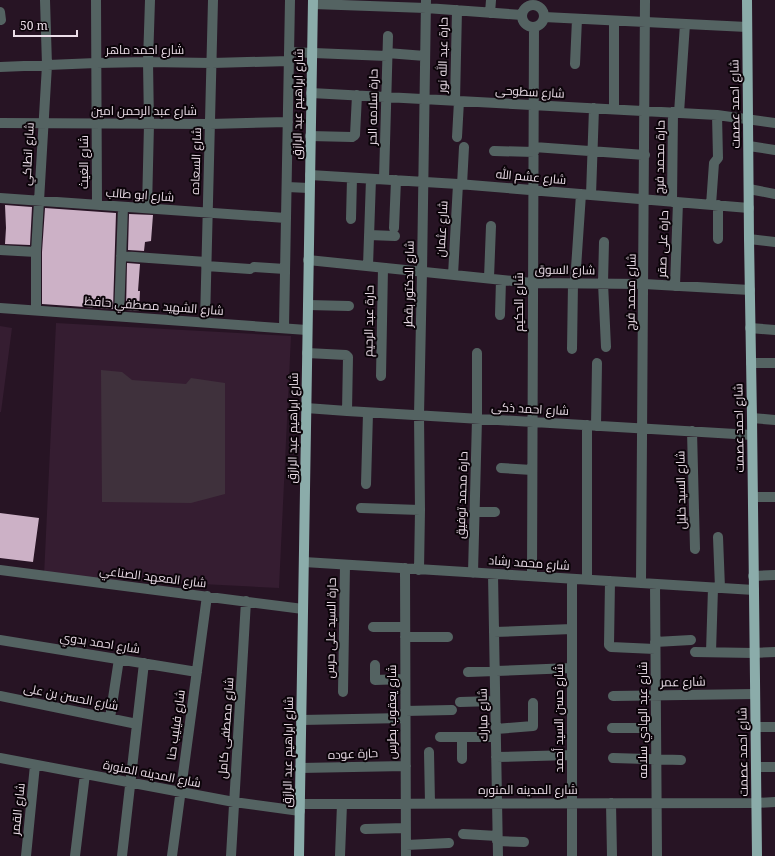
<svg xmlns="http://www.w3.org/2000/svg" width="775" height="856" viewBox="0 0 775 856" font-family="'Noto Serif',Cairo,serif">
<rect width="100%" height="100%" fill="#271424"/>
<path fill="#351d31" d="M56,323L291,336L279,588L44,576Z
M0,326L12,328L1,412H0Z"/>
<path fill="#3f313c" d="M101,370L122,372L132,380L186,384L191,378L225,383V494L191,503L102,502Z"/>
<path fill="#ccb1c6" d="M5,205L32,207L30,245L5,244L6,228Z
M45,208L116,213L113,309L42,304V252Z
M129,214L153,215L151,241L145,242L144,251L128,250Z
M127,263L140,264L138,291H140L139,311L126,310Z
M0,513L39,518L33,562L0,558Z"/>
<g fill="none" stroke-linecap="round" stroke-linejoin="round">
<path stroke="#546362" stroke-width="10" d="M96,0C96,68 97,137 97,205
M313,4L426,8L522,15
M522 16a11 11 0 1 1 22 0a11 11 0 1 1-22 0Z
M0,12L1,20
M490,13L491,0
M544,17L747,27
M614,21V109
M289,52L387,56
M387,53L425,56
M575,64L577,19
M0,67L96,63L148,62L212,63L289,61
M311,93L717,115L775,123
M455,101L457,10
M679,113L685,24
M0,123L210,124L288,122
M310,136L352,137L355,135L357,95
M457,137L459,101
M749,146L775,150
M534,147L645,155
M494,151L534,152
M310,175L458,184L749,208
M384,179L388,36
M462,185L464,147
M287,187L309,188
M749,189L775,194
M591,195L594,108
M0,198L286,218
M672,202L673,112
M711,205L714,163L718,158L717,115
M718,205V239
M147,208L149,124L148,62L150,0
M351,219L352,178
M394,228L396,180
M369,235L395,236
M749,239L775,242
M604,242L603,283L606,347
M0,250L36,252
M121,256L206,262
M308,260L532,283L644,284L750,290
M206,266L250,269
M368,266L371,179
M254,267L285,269
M453,275L458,184
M489,278L491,226
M575,283L581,194
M675,286L678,202
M308,305L349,306
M0,308L307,330
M36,310V252L47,65L45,0
M500,315L501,280
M119,316L123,207
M205,322L213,0
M284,327L290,0
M750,328L775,330
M572,349L573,283
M307,353L346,355L348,357L347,411
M751,363H775
M381,376L383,268
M306,408L347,411L752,435
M752,418L775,420
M596,426L597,363
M692,431L695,549
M501,468L532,470
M366,484L368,413
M753,497H775
M361,508L420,510
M474,512H495
M718,537L720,588
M304,562L754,590
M405,568L406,856
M0,570L303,609
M419,570L420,510L419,415L422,272L426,0
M473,573L477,419V353
M493,574L498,856
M532,576L534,27
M753,576L775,575
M572,579V856
M587,580V425
M610,581L609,645L611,647L655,649
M641,583L645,0
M655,584L657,856
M373,627H405
M494,632L572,629
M405,637H448
M0,640L197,672
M655,642L691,640
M695,652L754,653L775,652
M711,652L713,588
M375,665V680L405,679
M468,672L572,668
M343,692L345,565
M0,696L137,724
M613,696L755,694
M460,702L495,701
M405,711L452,710
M110,718L119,659
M301,720L405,718
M755,727H775
M612,728H656
M496,729L533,726V703
M440,737H496
M462,737V759
M429,752L430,803
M496,757L572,755
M0,758L234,802L300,811
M613,758L681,760
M756,767H775
M300,768L406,766
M611,803L612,856
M300,804L756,803L775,802
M365,829L406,828
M463,834L497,836
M497,841L524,842
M406,845L449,843
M26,856L35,765
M75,856L85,774
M122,856L144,663
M172,856L207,596
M231,856L246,601
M340,856L342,804"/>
<path stroke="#8bacaa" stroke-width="10" d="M747,0L749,239L752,418L757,856
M299,856L313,0"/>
</g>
<g text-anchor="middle" stroke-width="4" stroke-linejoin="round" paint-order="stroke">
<g font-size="12" fill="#ecdee9" stroke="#0b0409">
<text x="145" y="54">شارع احمد ماهر</text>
<text transform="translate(443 55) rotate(-89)" y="4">حارة عبد الله نور</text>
<text transform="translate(530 92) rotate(3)" y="4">شارع سطوحى</text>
<text transform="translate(298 104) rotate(-89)" y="4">شارع ابراهيم عبد الرازق</text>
<text transform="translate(735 104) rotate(-91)" y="4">شارع احمد عصمت</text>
<text transform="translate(373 107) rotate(-89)" y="4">حارة سلامه الحر</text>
<text x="144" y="115">شارع عبد الرحمن امين</text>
<text transform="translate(28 154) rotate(-87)" y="4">شارع انطاكي</text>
<text transform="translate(660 157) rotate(-89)" y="4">حارة محمد فرج</text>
<text transform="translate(196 161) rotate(-88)" y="4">شارع السعاده</text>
<text transform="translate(84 162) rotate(-90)" y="4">شارع الغيث</text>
<text transform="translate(531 177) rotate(5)" y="4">شارع عشم الله</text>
<text transform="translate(140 195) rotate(4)" y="4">شارع ابو طالب</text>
<text transform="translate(442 229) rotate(-87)" y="4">شارع عثمان</text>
<text transform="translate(663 244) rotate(-88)" y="4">حارة على صقر</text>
<text transform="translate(565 270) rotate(1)" y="4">شارع السوق</text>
<text transform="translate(409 284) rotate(-89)" y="4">شارع الدكتور بقطر</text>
<text transform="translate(631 292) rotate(-89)" y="4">شارع محمد فرج</text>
<text transform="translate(519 302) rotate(-90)" y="4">شارع الحكيم</text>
<text transform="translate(154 306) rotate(4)" y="4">شارع الشهيد مصطفي حافظ</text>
<text transform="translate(369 321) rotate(-89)" y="4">حارة عبد الرحيم</text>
<text transform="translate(530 409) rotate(3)" y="4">شارع احمد ذكى</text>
<text transform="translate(293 428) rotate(-89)" y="4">شارع ابراهيم عبد الرازق</text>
<text transform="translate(739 428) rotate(-91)" y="4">شارع احمد عصمت</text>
<text transform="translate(681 490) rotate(-91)" y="4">شارع السيد خليل</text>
<text transform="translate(462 495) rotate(-88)" y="4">حارة محمد توفيق</text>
<text transform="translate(529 563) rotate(4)" y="4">شارع محمد رشاد</text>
<text transform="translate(153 577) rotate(7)" y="4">شارع المعهد الصناعي</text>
<text transform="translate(331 628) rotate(-89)" y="4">حارة السيد على حرس</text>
<text transform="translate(100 643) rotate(9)" y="4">شارع احمد بدوي</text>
<text transform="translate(683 682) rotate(-1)" y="4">شارع عمر</text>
<text transform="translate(71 697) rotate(11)" y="4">شارع الحسن بن على</text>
<text transform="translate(392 712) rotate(-90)" y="4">شارع يعقوب بطرس</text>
<text transform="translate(483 715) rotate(-91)" y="4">شارع مبارك</text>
<text transform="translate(559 718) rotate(-90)" y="4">شارع حسن السيد أحمد</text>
<text transform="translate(643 720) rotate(-90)" y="4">شارع عبد الهادي سلامه</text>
<text transform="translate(176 725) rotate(-82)" y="4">شارع فيليب حنا</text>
<text transform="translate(226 728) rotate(-86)" y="4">شارع مصطفى كامل</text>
<text transform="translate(288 752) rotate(-89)" y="4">شارع ابراهيم عبد الرازق</text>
<text transform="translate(743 752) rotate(-91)" y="4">شارع احمد عصمت</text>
<text transform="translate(353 754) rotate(-2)" y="4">حارة عوده</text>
<text transform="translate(152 774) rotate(11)" y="4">شارع المدينه المنورة</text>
<text x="528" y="794">شارع المدينه المنوره</text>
<text transform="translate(18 809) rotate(-84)" y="4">شارع القمر</text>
</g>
</g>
<path d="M14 30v6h63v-6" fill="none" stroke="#ecdee9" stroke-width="2"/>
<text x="20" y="30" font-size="12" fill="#ecdee9" stroke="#0b0409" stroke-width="3" paint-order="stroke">50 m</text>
</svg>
